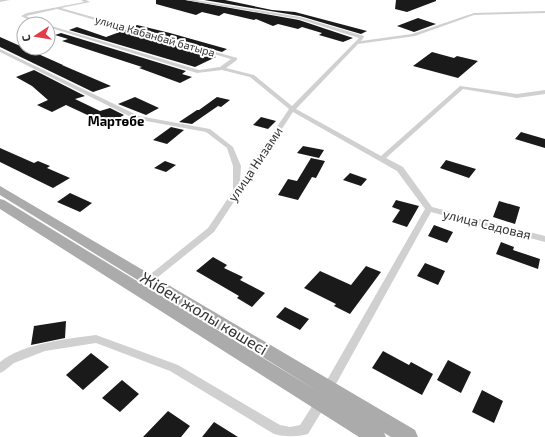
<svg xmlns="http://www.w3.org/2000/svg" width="545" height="437" viewBox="0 0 545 437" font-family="'Exo 2',sans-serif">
<rect width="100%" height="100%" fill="#fff"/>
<path fill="#1a1a1a" d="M156,0H185L299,20L353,38L343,42L319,35L322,33L302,27L298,29L278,24L273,26L256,19L254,20L224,13L219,16L202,12L196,15L156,4Z
M204,0H225L272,10L295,12L367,31L361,34L300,16Z
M396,0H436V1L407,12L395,9Z
M418,18L436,24L414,32L397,26Z
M137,25L170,33L227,49L222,52L133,27Z
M77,27L106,37L125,30L216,57L195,67L69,30Z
M61,33L186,71L182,74L192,77L180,83L139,68L142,67L62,41L68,39L55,35Z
M0,37L63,65H62L111,86L93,92L0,47Z
M432,52L454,58L457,56L478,61L458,78L413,66Z
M34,70L85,96L75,99L100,111L110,108L124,115L110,123L96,119L66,105L52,112L37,105L48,100L32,86L16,77Z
M135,97L159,108L146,115L118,104Z
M217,97L230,100L221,107L218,106L192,124L179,122L197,110H199Z
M261,117L276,121L268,129L253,125Z
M171,127L184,130L167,144L153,140Z
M521,132L545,139V148L515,139Z
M303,146L324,150L319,158L297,153Z
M0,148L34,163L38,161L50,166L47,168L70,178L53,188L0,162Z
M311,158L325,161L316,178L312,177L298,200L278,195L288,179L297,181Z
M446,160L476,169L469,178L440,168Z
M165,161L176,165L166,172L154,168Z
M350,173L367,179L361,186L343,180Z
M70,193L92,203L80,212L57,202Z
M396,200L419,206L407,227L392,222L400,210L392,207Z
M499,201L520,207L515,224L493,217Z
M434,225L453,232L447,243L428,236Z
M501,242L514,247L513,250L540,259L538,269L496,254Z
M213,257L227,265L224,268L243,277L240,280L265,293L252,307L237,298L239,296L196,271Z
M425,263L445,271L438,285L417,276Z
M366,266L381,272L350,314L334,306L336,304L304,288L320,271L351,285Z
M285,307L309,319L300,330L276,317Z
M66,321L65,338L31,345L34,326Z
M383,351L409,365L411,362L433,374L422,395L372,368Z
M91,353L109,367L83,390L66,375Z
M448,360L471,372L461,393L437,380Z
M122,380L139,394L120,412L102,398Z
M482,390L503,401L494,423L472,412Z
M168,411L190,426L181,437H143Z
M214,422L238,437H202Z"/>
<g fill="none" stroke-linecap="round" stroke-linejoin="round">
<path fill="#d0d0d0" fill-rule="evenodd" d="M0,0H10L0,2Z
M81,0H86L90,2L61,8L237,58V60L226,68L254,75L292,106L359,38L299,19L186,0H195L300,17L364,36V37L361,41L412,34L474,13L545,11V13L474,15L415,36L358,44L296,109L381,156L460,86L517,94L545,90V94L517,98L463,89L386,158L403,167L432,207L545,236V242L431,212L331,393L327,395L323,393L321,390L323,387L425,209L397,171L293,112L214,232L153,281H147L145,279L147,277L208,228L233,191V166L227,148L206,132L135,119L0,52V49L139,116L210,129L233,147L241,166L240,181L289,109L250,77L222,70L197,73L48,27V25L199,70L220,67L231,59L57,9L26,16L42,24H37L21,16L27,13L84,2Z
M96,335L178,365L280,425L290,427L300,425L318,397L322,396L326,397L328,401L308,434C297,437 285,437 274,434L170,371L96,343L45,351L14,363L4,371L0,373V362C24,343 67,339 96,335Z"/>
<path fill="#ababab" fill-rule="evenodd" d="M0,186L415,430L418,437H391L384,433L386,437H359L0,209V199L4,200L319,392L0,195Z"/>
</g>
<g text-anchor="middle" stroke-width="4" stroke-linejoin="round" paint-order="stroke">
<g font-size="11" fill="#333" stroke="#fff">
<text transform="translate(155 36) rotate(16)" y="4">улица Кабанбай батыра</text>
</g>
<g font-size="13" font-weight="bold" fill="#000" stroke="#fff">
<text x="116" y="126">Мартөбе</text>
</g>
<g font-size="13" fill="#333" stroke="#fff">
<text transform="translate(255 164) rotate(-56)" y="5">улица Низами</text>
<text transform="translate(487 224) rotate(14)" y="5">улица Садовая</text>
</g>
<g font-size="16" fill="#333" stroke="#fff">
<text transform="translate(204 313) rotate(31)" y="6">Жібек жолы көшесі</text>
</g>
</g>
<g transform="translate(36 36) rotate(258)"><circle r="19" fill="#ffffff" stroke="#adadad"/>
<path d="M0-3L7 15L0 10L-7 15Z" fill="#e63946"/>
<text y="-6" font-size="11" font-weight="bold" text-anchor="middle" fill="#333333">С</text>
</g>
</svg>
